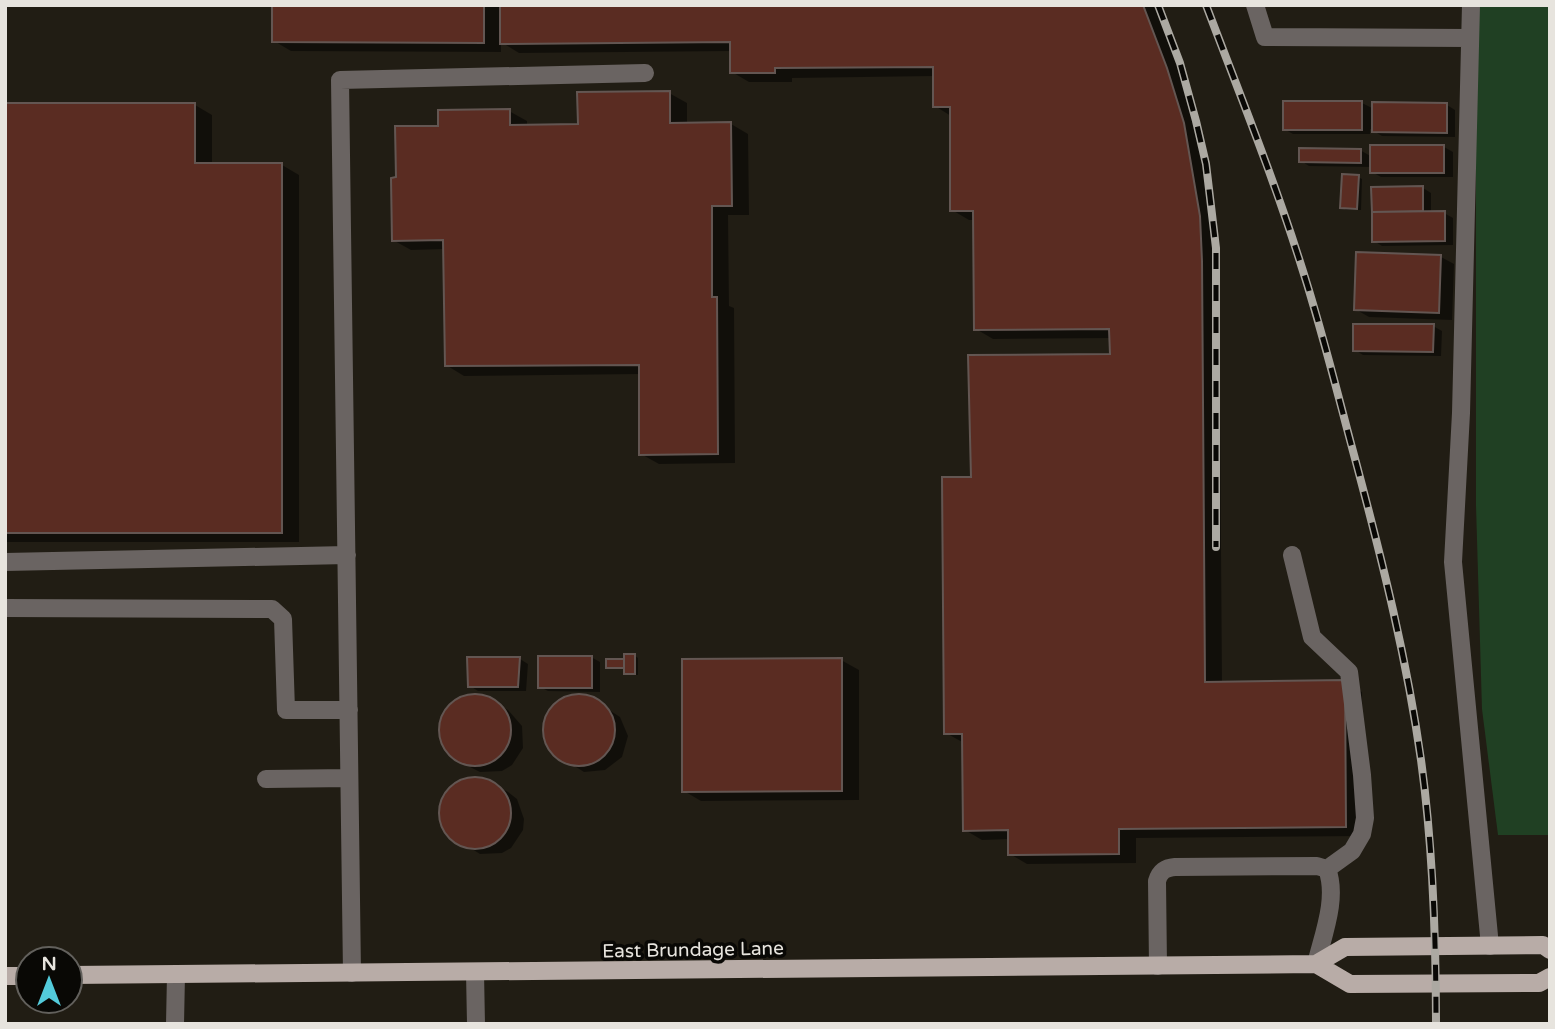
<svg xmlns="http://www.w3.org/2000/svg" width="1555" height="1029" viewBox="0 0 1555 1029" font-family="'Varela Round',sans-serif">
<rect width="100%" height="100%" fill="#211d14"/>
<path fill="#204023" d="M1476,5H1550V835H1498L1482,709L1476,505Z"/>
<path fill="#0007" d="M274,5H1156L1184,80L1201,135L1216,227L1219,272L1222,683L1344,682L1362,692L1363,836L1136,838V863L1027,864L1010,854V839L982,840L965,830L964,743L946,733L973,479L1111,355V338L993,339L976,329L975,220H969L952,210L951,116L935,106V76L792,78V82H749L732,72V51L519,53L501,42V52L291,51L274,41Z
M669,93L687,103V125L731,124L748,134L749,215H728L729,306L734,308L735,463L659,464L641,454L640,374L464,376L446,365L445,249L411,250L393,240L397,179L440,127L509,111L527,121V126H579Z
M1362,103L1374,109L1447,105L1455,110V137L1382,136L1370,129V134H1293L1284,129Z
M5,105H195L212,115V165H282L299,175V542H5Z
M1444,147L1453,152V177H1381L1372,172V167L1309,166L1301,161L1360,150L1372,157Z
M1358,177L1362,179L1361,210H1346L1342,207Z
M1373,188H1423L1431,193V213H1444L1453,218V245L1382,246L1374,241Z
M1441,257L1454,264L1452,320L1369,317L1355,309Z
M1433,326L1442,331L1441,356L1363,355L1355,350Z
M635,656L638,658V675H629L626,673V669L608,667Z
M591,657L600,662V692L548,691L540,687Z
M520,659L528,664L526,691H478L470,686Z
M841,660L859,670V800L701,801L684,791Z
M473,696L484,697L508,710L522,726L523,748L512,765L502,771L480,772L470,767L456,759L443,743L442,721L446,712L453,704Z
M587,696L620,717L628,736L622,757L605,770L584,772L551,751L546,742L545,721L557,703L566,698Z
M473,778L494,784L508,792L517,799L524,819L523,830L511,848L502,853L480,854L448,834L443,825L442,804L453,786Z"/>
<path fill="#5a2c22" stroke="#635652" stroke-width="2" d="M272,5H484V43L272,42Z
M500,5H1143L1167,68L1184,123L1200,216L1202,261L1205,682L1345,680L1346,827L1119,829V854L1008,855V830L963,831L962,734H944L942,477H971L968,355L1110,354L1109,329L974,330L973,211H950V107H933V67L775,68V73H730V42L500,44Z
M670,91V123L731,122L732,206H712V297H717L718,454L639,455V365L445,366L443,240L392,241L391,178L396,177L395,126H438V110L510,109V125L578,124L577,92Z
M1283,101H1362V130H1283Z
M1372,102L1447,103V133L1372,132Z
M5,103H195V163H282V533H5Z
M1370,145H1444V173H1370Z
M1299,148L1361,149V163L1299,162Z
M1342,174L1359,175L1357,209L1340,208Z
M1423,186V211L1372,212L1371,187Z
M1445,211V241L1372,242V212Z
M1356,252L1441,255L1439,313L1354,310Z
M1353,324H1434L1433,352L1353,351Z
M624,654H635V674H624Z
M538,656H592V688H538Z
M467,657H520L518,687H468Z
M842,658V791L682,792V659Z
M606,659H624V668H606Z
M439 730a36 36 0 1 1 72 0a36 36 0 1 1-72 0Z
M543 730a36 36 0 1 1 72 0a36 36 0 1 1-72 0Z
M439 813a36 36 0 1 1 72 0a36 36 0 1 1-72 0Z"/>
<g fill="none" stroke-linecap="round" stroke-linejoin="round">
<path stroke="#6a6462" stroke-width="18" d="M1255,5L1265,37L1469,38
M1471,5L1461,413L1453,562L1490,946
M1292,555L1312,637L1349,672L1362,775L1365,818L1362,834L1352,851L1327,869
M5,562L347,555
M5,608L272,609L283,619L286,710H349
M266,779L349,778
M1158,966L1157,881C1160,871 1165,868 1175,867L1317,866L1327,869C1338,898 1323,935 1316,964
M475,972L476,1024
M352,973L340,80L645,73
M175,1024L176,975"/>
<path stroke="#b8aca7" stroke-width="18" d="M1316,964L1350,984L1539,983L1550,977
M70,975L1316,964L1345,947L1543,945L1550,950
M5,976H28"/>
<g stroke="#aca9a2" stroke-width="8">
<path id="rail" d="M1158,5L1180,63L1196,121L1206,164L1216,248V547
M1206,5C1239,92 1274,179 1302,268C1323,333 1339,400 1357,466C1383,564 1407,660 1421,760C1433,847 1436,936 1436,1024"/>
</g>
<use href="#rail" stroke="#090805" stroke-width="5" stroke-dasharray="16" stroke-linecap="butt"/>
</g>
<g text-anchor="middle" stroke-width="7" stroke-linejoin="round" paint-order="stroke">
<g font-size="19" fill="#e7e4de" stroke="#090805">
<text transform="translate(693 949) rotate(-1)" y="7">East Brundage Lane</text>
</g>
</g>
<rect width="1555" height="1029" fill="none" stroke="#e7e4de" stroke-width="14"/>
<g transform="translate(49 980)"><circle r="33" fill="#090805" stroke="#62605c" stroke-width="2"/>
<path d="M0-5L12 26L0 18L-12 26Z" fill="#53cbdb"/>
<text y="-10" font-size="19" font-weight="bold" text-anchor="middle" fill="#e7e4de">N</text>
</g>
</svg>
